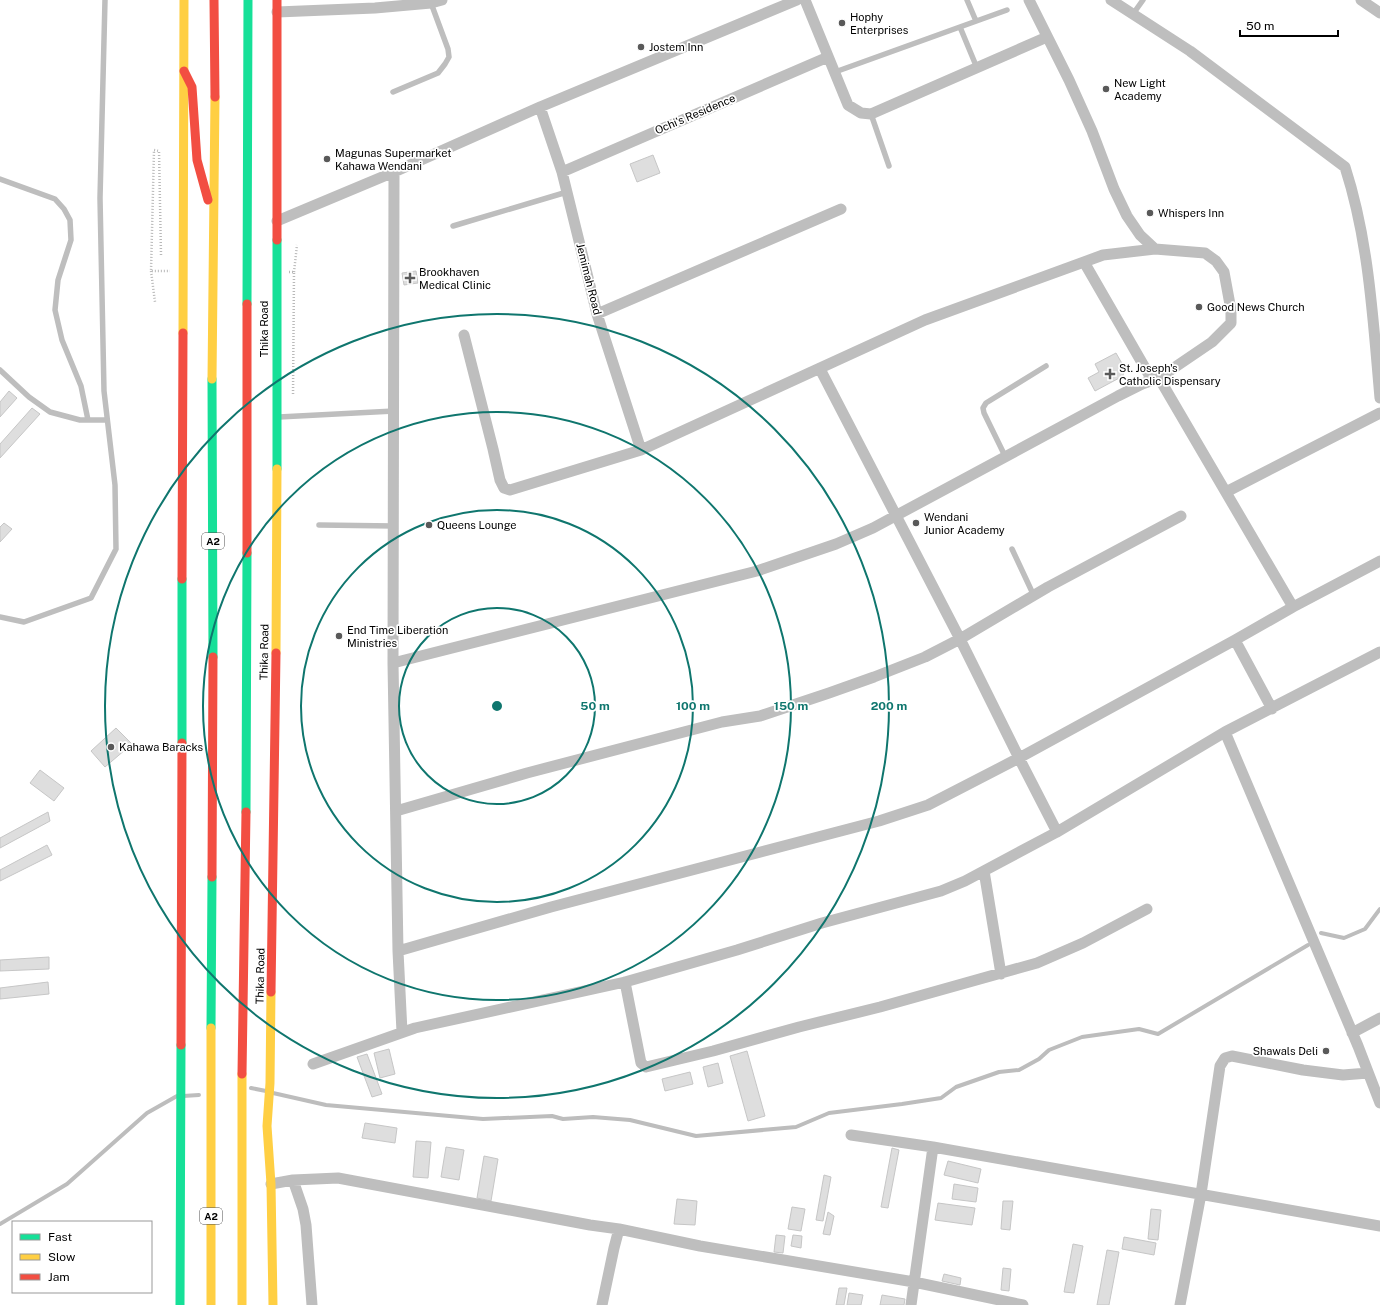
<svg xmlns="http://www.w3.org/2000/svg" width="1380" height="1305" viewBox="0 0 1380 1305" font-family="'Public Sans',sans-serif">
<rect width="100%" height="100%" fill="#fff"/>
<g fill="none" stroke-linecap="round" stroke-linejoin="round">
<path stroke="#bdbdbd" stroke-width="4" d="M1321,933L1344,938L1365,929L1380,909
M251,1088L266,1091
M273,1093L326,1105L483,1119L552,1116L563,1119L593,1117L630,1120L696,1136L796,1127L829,1113L902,1104L941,1098L956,1087L999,1072L1019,1070L1039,1059L1049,1050L1082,1037L1139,1029L1158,1034L1308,945
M183,1096L199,1095
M0,1224L67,1184L147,1113L177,1096"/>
</g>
<path fill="#dedede" stroke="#c6c6c6" d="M653,155L660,173L637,182L630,164Z
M416,271L418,283L404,285L402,273Z
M1116,353L1124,367L1123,376L1095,391L1088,378L1099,372L1095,364Z
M9,391L17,398L0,417V402Z
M32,408L40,414L0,458V444Z
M4,523L12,529L0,542V527Z
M116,728L132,744L105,767L91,751Z
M40,770L64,788L54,801L30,783Z
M48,812L50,821L0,848V838Z
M47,845L52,855L0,881V870Z
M49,957V969L0,971V960Z
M48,982L49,994L0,999V988Z
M389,1049L395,1074L380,1078L374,1053Z
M747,1051L765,1116L748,1121L730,1056Z
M367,1054L382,1094L372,1097L357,1057Z
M718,1063L723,1083L708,1087L703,1067Z
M690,1072L693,1084L665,1091L662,1079Z
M365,1123L397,1128L395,1143L362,1138Z
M416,1141L431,1142L428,1178L413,1177Z
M446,1147L464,1150L459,1180L441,1177Z
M892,1148L899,1150L888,1208L881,1207Z
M484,1156L498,1159L491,1201L477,1198Z
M948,1161L981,1169L978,1183L944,1175Z
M824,1175L831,1177L823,1221L816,1220Z
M954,1184L978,1188L976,1202L952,1199Z
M677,1199L697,1201L695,1225L674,1224Z
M1003,1201H1013L1010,1230L1001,1229Z
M938,1203L975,1208L972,1225L935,1220Z
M792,1207L805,1209L801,1231L788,1229Z
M1151,1209L1161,1210L1158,1240L1148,1239Z
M828,1212L834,1216L830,1235L823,1234Z
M776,1235L785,1236L783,1253L774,1252Z
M793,1235L802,1236L801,1248L791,1246Z
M1124,1237L1156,1243L1154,1255L1122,1249Z
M1073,1244L1083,1246L1074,1293L1064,1292Z
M1107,1250L1119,1252L1109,1305H1097Z
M1003,1268L1011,1269L1009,1291L1001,1290Z
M944,1274L961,1278L960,1285L942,1281Z
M839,1288H847L844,1305H836Z
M849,1293L863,1295L861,1305H847Z
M882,1295L905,1299L904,1305H880Z"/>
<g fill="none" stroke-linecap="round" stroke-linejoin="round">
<path stroke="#b9b9b9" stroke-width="2.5" stroke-dasharray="1 2" stroke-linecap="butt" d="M161,255L159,151L154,150L151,271H170
M151,271L155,302
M289,272H294L293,396
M294,272L297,245"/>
<path stroke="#bebebe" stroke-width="5.5" d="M967,0L976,21
M1133,14L1143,0
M960,27L977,68
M835,72L1007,10
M393,92L438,73L445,64L449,57L448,49L431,3
M871,114L889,166
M0,179L55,199L64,209L70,220L71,240L58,280L55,310L62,340L81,386L88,420
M453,226L567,192
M0,370L29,397L50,412L80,420H107
M279,417L394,411
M1005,456L984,413L983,408L986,403L1046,366
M319,525L394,526
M1012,549L1034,596
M0,617L24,622L91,598L116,549L115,485L104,391L100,198L105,0"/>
<path stroke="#bebebe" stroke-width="11" d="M805,0L848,105L861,113L871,114L1047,37
M1111,0L1190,51L1345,167C1369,241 1373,320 1380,398
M1361,0L1380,13
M277,12L375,8L431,3L442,0
M540,107L562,172L597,314L641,450
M394,172L393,663L398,951L402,1032
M562,172L828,57
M277,221L394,172L540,107L797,0
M1084,262L1152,380
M597,314L841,209
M464,335L493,449L500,480L504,488L510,490L641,450L925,320L1103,255L1155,249
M820,369L960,639L1019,758L1057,832
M1159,378L1293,607
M1226,492L1380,413
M1235,640L1272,709
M393,663L757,571L836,544L873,528L1118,396L1142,384L1159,378L1212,342L1231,323V310L1224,272L1216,261L1205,253L1155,249L1140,235L1127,216L1114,189L1092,131L1069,80L1029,0
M1225,732L1358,1046L1380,1103
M396,811L527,773L722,722L760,716L829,693L874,677L925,657L960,639L1048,587L1181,516
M984,871L1001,974
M398,951L551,907L879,821L928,805L1019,758L1235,640L1293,607L1380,561
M625,982L641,1063L646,1067L713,1051L799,1027L880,1007L1037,963L1083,943L1147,909
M1352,1033L1380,1018
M313,1064L415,1028L625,982L737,950L822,923L941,891L965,881L1057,832L1225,732L1380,652
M851,1135L933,1147L1380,1226
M293,1180L303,1209L306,1225L312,1305
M271,1184L293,1180L338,1178L590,1225L619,1229L700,1246L914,1282L1023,1305
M602,1305L614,1248L619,1229
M911,1305L933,1147
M1180,1305L1201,1194L1220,1066L1225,1058L1232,1056L1303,1070L1343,1075L1368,1073"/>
<path stroke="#16e098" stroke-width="9" d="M277,240V469
M247,304L248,0
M212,379L213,657
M182,743V579
M246,812L247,553
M211,1028L212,877
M180,1305L181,1045"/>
<path stroke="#ffcf43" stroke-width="9" d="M183,333L184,0
M212,379L215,97
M276,653L277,469
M271,992L270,1083L267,1126L271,1184L273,1305
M211,1028V1305
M242,1305V1074"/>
<path stroke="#f24e42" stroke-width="9" d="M214,0L215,97
M277,0V240
M184,71L192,87L197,160L208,200
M247,553V304
M182,579L183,333
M212,877L213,657
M271,992L276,653
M181,1045L182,743
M242,1074L246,812"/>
</g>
<g fill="none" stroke="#0f766e" stroke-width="2">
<circle cx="497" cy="706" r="98"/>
<circle cx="497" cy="706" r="196"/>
<circle cx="497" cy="706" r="294"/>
<circle cx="497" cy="706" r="392"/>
</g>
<g fill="#595959" stroke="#fff" stroke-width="1.5">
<circle cx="842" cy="23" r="4"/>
<circle cx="641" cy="47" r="4"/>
<circle cx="1106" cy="89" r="4"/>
<circle cx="327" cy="159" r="4"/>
<circle cx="1150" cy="213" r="4"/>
<path d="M408 272h4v4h4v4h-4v4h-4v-4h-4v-4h4z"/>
<circle cx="1199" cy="307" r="4"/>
<path d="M1108 368h4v4h4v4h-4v4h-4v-4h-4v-4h4z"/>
<circle cx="916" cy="523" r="4"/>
<circle cx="429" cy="525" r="4"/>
<circle cx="339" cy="636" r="4"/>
<circle cx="111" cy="747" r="4"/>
<circle cx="1326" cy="1051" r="4"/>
</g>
<g text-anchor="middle" stroke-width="3.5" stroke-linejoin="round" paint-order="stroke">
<g fill="#fff" stroke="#4c4c4c" stroke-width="1">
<rect x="202" y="533" width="22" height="16" rx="3"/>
<rect x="200" y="1208" width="22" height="16" rx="3"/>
</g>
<g font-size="10" font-weight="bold" fill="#000">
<text x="213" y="545">A2</text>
<text x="211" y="1220">A2</text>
</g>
<g font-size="11" fill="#000" stroke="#fff" text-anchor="start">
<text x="850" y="21">Hophy<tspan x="850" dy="13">Enterprises</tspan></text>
<text x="649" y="51">Jostem Inn</text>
<text x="1114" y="87">New Light<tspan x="1114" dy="13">Academy</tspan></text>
<text x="335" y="157">Magunas Supermarket<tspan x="335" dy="13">Kahawa Wendani</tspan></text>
<text x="1158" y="217">Whispers Inn</text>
<text x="419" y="276">Brookhaven<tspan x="419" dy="13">Medical Clinic</tspan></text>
<text x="1207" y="311">Good News Church</text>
<text x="1119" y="372">St. Joseph's<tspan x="1119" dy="13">Catholic Dispensary</tspan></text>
<text x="924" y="521">Wendani<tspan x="924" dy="13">Junior Academy</tspan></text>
<text x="437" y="529">Queens Lounge</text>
<text x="347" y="634">End Time Liberation<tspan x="347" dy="13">Ministries</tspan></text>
<text x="119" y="751">Kahawa Baracks</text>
<text x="1318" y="1055" text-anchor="end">Shawals Deli</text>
</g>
<g font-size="11" fill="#000" stroke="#fff">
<text transform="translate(695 114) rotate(-23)" y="4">Ochi's Residence</text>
<text transform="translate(589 279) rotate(76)" y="4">Jemimah Road</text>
<text transform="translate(264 329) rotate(-90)" y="4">Thika Road</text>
<text transform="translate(264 652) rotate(-89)" y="4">Thika Road</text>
<text transform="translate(260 976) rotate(-89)" y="4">Thika Road</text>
</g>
</g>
<circle cx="497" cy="706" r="6" fill="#0f766e" stroke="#fff" stroke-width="2"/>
<g font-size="12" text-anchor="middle" font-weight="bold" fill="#0f766e" stroke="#fff" stroke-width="3.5" stroke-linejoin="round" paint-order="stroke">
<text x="595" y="710">50 m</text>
<text x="693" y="710">100 m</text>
<text x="791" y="710">150 m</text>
<text x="889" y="710">200 m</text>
</g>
<rect x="12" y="1221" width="140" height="72" fill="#ffffff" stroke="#999999"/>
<rect x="20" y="1234" width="20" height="6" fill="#16e098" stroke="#999999"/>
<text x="48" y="1241" font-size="12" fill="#000000">Fast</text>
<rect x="20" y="1254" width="20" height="6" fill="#ffcf43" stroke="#999999"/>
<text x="48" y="1261" font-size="12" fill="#000000">Slow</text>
<rect x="20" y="1274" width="20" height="6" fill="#f24e42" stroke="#999999"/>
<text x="48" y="1281" font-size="12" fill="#000000">Jam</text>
<path d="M1240 30v6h98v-6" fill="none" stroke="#000000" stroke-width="2"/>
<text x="1246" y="30" font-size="12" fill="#000000" stroke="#ffffff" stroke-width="3" paint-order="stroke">50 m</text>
</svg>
